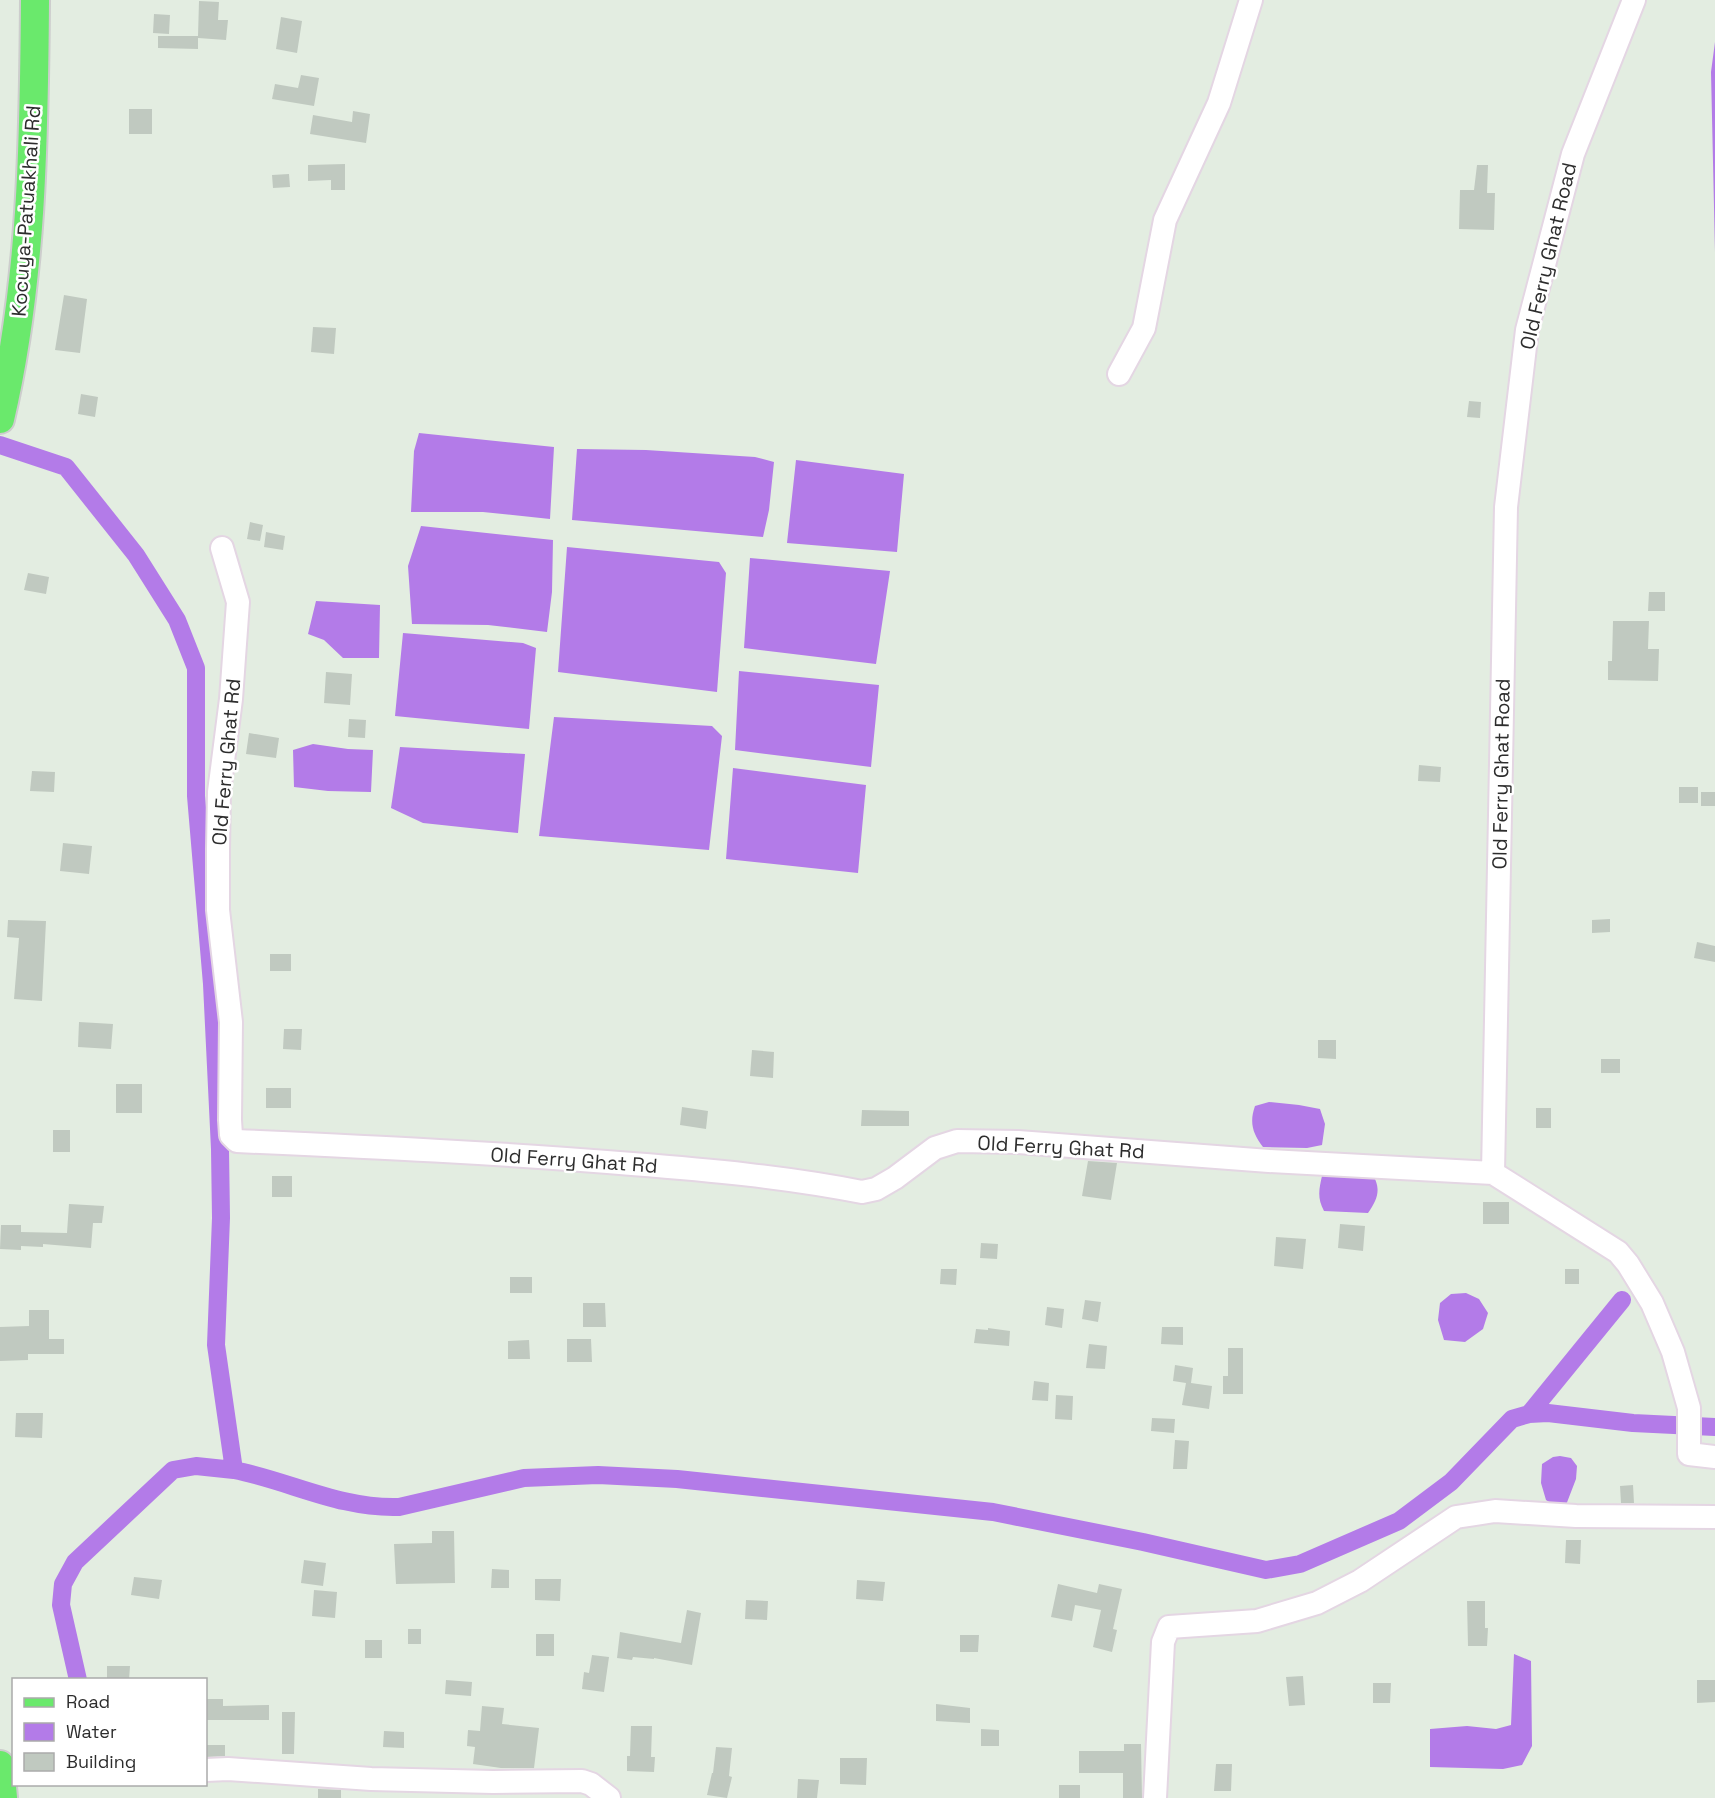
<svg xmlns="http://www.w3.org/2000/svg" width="1715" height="1798" viewBox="0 0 1715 1798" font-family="'Space Grotesk',sans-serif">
<rect width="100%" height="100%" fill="#e3ede1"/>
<path fill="#b37be8" d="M1715,42V252L1711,72Z
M419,433L554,447L550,519L483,512H411L414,451Z
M577,449L646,450L755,457L774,462L769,510L763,537L572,520Z
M796,460L904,474L897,552L787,543Z
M421,526L553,540L552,592L547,632L488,625L412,624L408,566Z
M567,547L719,562L726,573L717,692L558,672Z
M750,558L890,571L876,664L744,648Z
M316,601L380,605L379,658H343L324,640L308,634Z
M403,633L523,643L536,648L529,729L395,716Z
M739,671L879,685L871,767L735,750Z
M554,717L712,726L722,736L709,850L539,836Z
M313,744L348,749L373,750L371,792L328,791L294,787L293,750Z
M400,747L525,754L518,833L423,823L391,808Z
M733,768L866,785L858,873L726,859Z
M1269,1102L1299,1105L1320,1109L1325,1124L1322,1145L1307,1148L1263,1147C1253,1134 1249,1123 1255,1106Z
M1371,1172C1382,1188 1378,1199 1368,1213L1324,1211C1317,1198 1319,1189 1322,1176L1328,1173Z
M1466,1293L1479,1299L1488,1313L1483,1329L1465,1342L1444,1340L1438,1320L1440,1303L1451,1294Z
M1560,1456L1571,1458L1577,1466L1576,1479L1566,1505L1557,1507L1546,1500L1541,1483L1542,1464L1553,1457Z
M1514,1654L1531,1661L1532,1746L1522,1765L1503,1769L1430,1767V1729L1467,1726L1496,1729L1511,1725Z"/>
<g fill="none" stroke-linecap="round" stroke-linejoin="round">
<path stroke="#b37be8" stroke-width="18" d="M0,445L66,467L136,555L177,620L196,668V796L212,984L220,1149L221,1218L216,1345L234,1470C290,1481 340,1509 399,1507L524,1478L598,1475L677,1479L993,1512L1143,1542L1266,1570L1300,1564L1399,1521L1451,1482L1512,1419L1529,1414L1548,1413L1633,1423L1715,1427
M1529,1414L1622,1300
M78,1680L61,1605L63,1584L75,1562L173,1470L196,1466L234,1470"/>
</g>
<path fill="#c0c9c0" d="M199,1L219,2L218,20H228L226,40L198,38V49L158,48V36H198Z
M154,14L170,15L169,34L153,33Z
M281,17L302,21L297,53L276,49Z
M301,75L319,78L314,106L272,99L275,84L298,88Z
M129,109H152V134H129Z
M353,111L370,114L366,143L310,134L313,115L352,122Z
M345,164V190H331V180L308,181V165Z
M1477,165H1488L1487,193H1495L1494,230L1459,229L1460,190H1474Z
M289,174L290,187L273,188L272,175Z
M64,295L87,299L80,353L55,350Z
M313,327L336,328L334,354L311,352Z
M81,394L98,397L95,417L78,414Z
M1469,401L1481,402L1480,418L1467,417Z
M250,522L263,525L260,541L247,539Z
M266,532L285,536L283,550L264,547Z
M28,573L49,577L46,594L24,590Z
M1649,592H1665V611H1648Z
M1613,621H1649L1648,649H1659L1658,681L1608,680V661H1612Z
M326,672L352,674L350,705L324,703Z
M349,719L366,720L365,738L348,737Z
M249,733L279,738L276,758L246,754Z
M1419,765L1441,767L1440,782L1418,781Z
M32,771L55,772L54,792L30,791Z
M1679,787H1698V803H1679Z
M1701,792H1715V806H1701Z
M63,843L92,846L89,874L60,871Z
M1610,919V932L1592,933V920Z
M8,920L46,921L42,1001L14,999L19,938L7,937Z
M1697,942L1715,946V962L1694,958Z
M270,954H291V971H270Z
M79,1022L113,1024L111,1049L78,1047Z
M284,1029H302L301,1050L283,1049Z
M1318,1040H1336V1059L1318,1058Z
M752,1050L774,1052L773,1078L750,1076Z
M1601,1059H1620V1073H1601Z
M116,1084H142V1113H116Z
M266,1088H291V1108H266Z
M682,1107L708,1111L706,1129L680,1125Z
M1536,1108H1551V1128H1536Z
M862,1110L909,1111V1126H861Z
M53,1130H70V1152H53Z
M1088,1161L1117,1163L1111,1200L1082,1196Z
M272,1176H292V1197H272Z
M1483,1202H1509V1224H1483Z
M69,1204L104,1206L102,1223H93L91,1248L43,1244V1247L21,1246V1250L0,1249L1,1225H21V1232L67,1233Z
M1340,1224L1365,1226L1363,1251L1338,1248Z
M1276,1237L1306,1239L1303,1269L1274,1266Z
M981,1243L998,1244L997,1259L980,1258Z
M941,1269H957L956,1285L940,1284Z
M1565,1269H1579V1284H1565Z
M510,1277H532V1293H510Z
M1085,1300L1101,1302L1098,1322L1082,1319Z
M583,1303H605L606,1327H583Z
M1047,1307L1064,1309L1062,1328L1045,1325Z
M29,1310H49V1339H64V1354H28V1360L0,1361V1327L29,1326Z
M1162,1327H1183V1345L1161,1344Z
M988,1328L1010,1331L1009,1346L974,1343L976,1329L988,1330Z
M567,1339H591L592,1362H567Z
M529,1340L530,1359H508V1341Z
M1089,1344L1107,1346L1105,1369L1086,1368Z
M1228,1348H1243V1394H1223V1376H1228Z
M1175,1365L1193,1368L1191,1383L1212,1386L1209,1409L1182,1405L1186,1383L1173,1381Z
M1034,1381L1049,1383L1048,1401L1032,1400Z
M1056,1395L1073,1396L1072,1420L1055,1419Z
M16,1413H43L42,1438L15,1437Z
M1152,1418L1175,1419L1174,1433L1151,1431Z
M1175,1440L1189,1441L1187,1469H1173Z
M1633,1485L1634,1503H1621L1620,1486Z
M432,1531H454L455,1583L396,1584L394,1544L432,1543Z
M1566,1540H1581L1580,1564L1565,1563Z
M304,1560L326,1563L323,1586L301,1583Z
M492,1569L509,1570V1588H491Z
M134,1577L162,1580L159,1599L131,1595Z
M535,1579H561L560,1601L535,1600Z
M857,1580L885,1582L883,1601L856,1599Z
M1058,1584L1097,1593L1099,1584L1122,1589L1113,1629L1117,1630L1112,1652L1093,1647L1101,1610L1075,1605L1072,1621L1051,1617Z
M314,1590L337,1592L335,1618L312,1616Z
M746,1600L768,1601L767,1620L745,1619Z
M1467,1601H1485V1628H1488L1487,1646H1468Z
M687,1610L701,1613L692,1665L654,1658V1659L633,1657L632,1660L617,1658L620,1632L681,1643Z
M408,1629H421V1644H408Z
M536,1634H554V1656H536Z
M960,1635H979L978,1652H960Z
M365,1640H382V1658H365Z
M592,1655L609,1657L604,1692L582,1689L584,1672L589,1673Z
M107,1666H130L129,1680H107Z
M1303,1676L1305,1705L1289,1706L1286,1677Z
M446,1680L472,1682L471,1696L445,1694Z
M1697,1680H1715V1702L1697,1703Z
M1373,1683H1391L1390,1703H1373Z
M206,1699H223V1706L269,1705V1720H206Z
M936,1704L970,1708V1723L936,1721Z
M482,1706L504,1708L502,1724L539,1728L534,1768H501L473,1764L475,1747L467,1746L468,1730L480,1731Z
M282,1712H295L294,1754H282Z
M631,1726H652L651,1757H655L654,1772L627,1771V1756H630Z
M981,1729L999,1730V1746H981Z
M384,1731L404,1732V1748L383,1747Z
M1124,1744H1141L1142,1798H1123V1773H1079V1751H1124Z
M206,1745H225V1756L206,1757Z
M716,1747L732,1748L729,1776L732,1777L727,1798L707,1795L712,1773H713Z
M840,1758H867L866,1785L840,1784Z
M1216,1764H1232L1231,1791H1214Z
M798,1779L819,1780L817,1798H797Z
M1059,1785H1080V1798H1059Z
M318,1789L341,1790V1798H318Z"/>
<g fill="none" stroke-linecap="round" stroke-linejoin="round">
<g stroke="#e4d6e3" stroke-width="26">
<path id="minor" d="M1119,374L1144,328L1165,220L1219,103L1251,0
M222,548L238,602L231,699L219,792L218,849V910L231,1022L230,1120L231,1135L237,1141C369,1147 501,1153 632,1164C709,1170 786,1177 862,1192L876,1189L895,1178L935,1148L957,1141L1018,1142L1269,1161L1493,1173L1618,1252L1628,1264L1652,1303L1673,1352L1689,1408V1454L1715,1457
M1493,1173L1506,507L1527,330L1573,154L1634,0
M206,1770L228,1769L371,1779L493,1782L582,1781L591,1784L609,1798
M1155,1798L1163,1642L1169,1627L1257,1621L1317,1603L1360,1581L1456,1517L1495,1511L1576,1516L1715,1517"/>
</g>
<g stroke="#cdcdcd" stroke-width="32">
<path id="major" d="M0,419C32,282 34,141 35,0
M0,1765L3,1798"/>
</g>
<use href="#minor" stroke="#fff" stroke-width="22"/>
<use href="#major" stroke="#6ae96c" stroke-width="28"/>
</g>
<g text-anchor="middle" stroke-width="5" stroke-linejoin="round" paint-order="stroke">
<g font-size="20" fill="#2d2d2d" stroke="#fff">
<text transform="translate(26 211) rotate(-86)" y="7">Kocuya-Patuakhali Rd</text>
<text transform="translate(1548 256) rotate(-77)" y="7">Old Ferry Ghat Road</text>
<text transform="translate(226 762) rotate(-85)" y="7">Old Ferry Ghat Rd</text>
<text transform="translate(1501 774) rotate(-89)" y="7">Old Ferry Ghat Road</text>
<text transform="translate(1061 1147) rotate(3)" y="7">Old Ferry Ghat Rd</text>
<text transform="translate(574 1160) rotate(4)" y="7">Old Ferry Ghat Rd</text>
</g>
</g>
<rect x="12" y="1678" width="195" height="108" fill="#ffffff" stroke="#ababab" stroke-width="1.5"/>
<rect x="24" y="1698" width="30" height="9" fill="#6ae96c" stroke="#ababab" stroke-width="1.5"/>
<text x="66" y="1708" font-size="18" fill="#2d2d2d">Road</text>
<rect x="24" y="1723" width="30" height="18" fill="#b37be8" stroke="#ababab" stroke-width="1.5"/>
<text x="66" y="1738" font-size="18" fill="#2d2d2d">Water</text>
<rect x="24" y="1753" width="30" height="18" fill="#c0c9c0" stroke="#ababab" stroke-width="1.5"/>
<text x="66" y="1768" font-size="18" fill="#2d2d2d">Building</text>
</svg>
